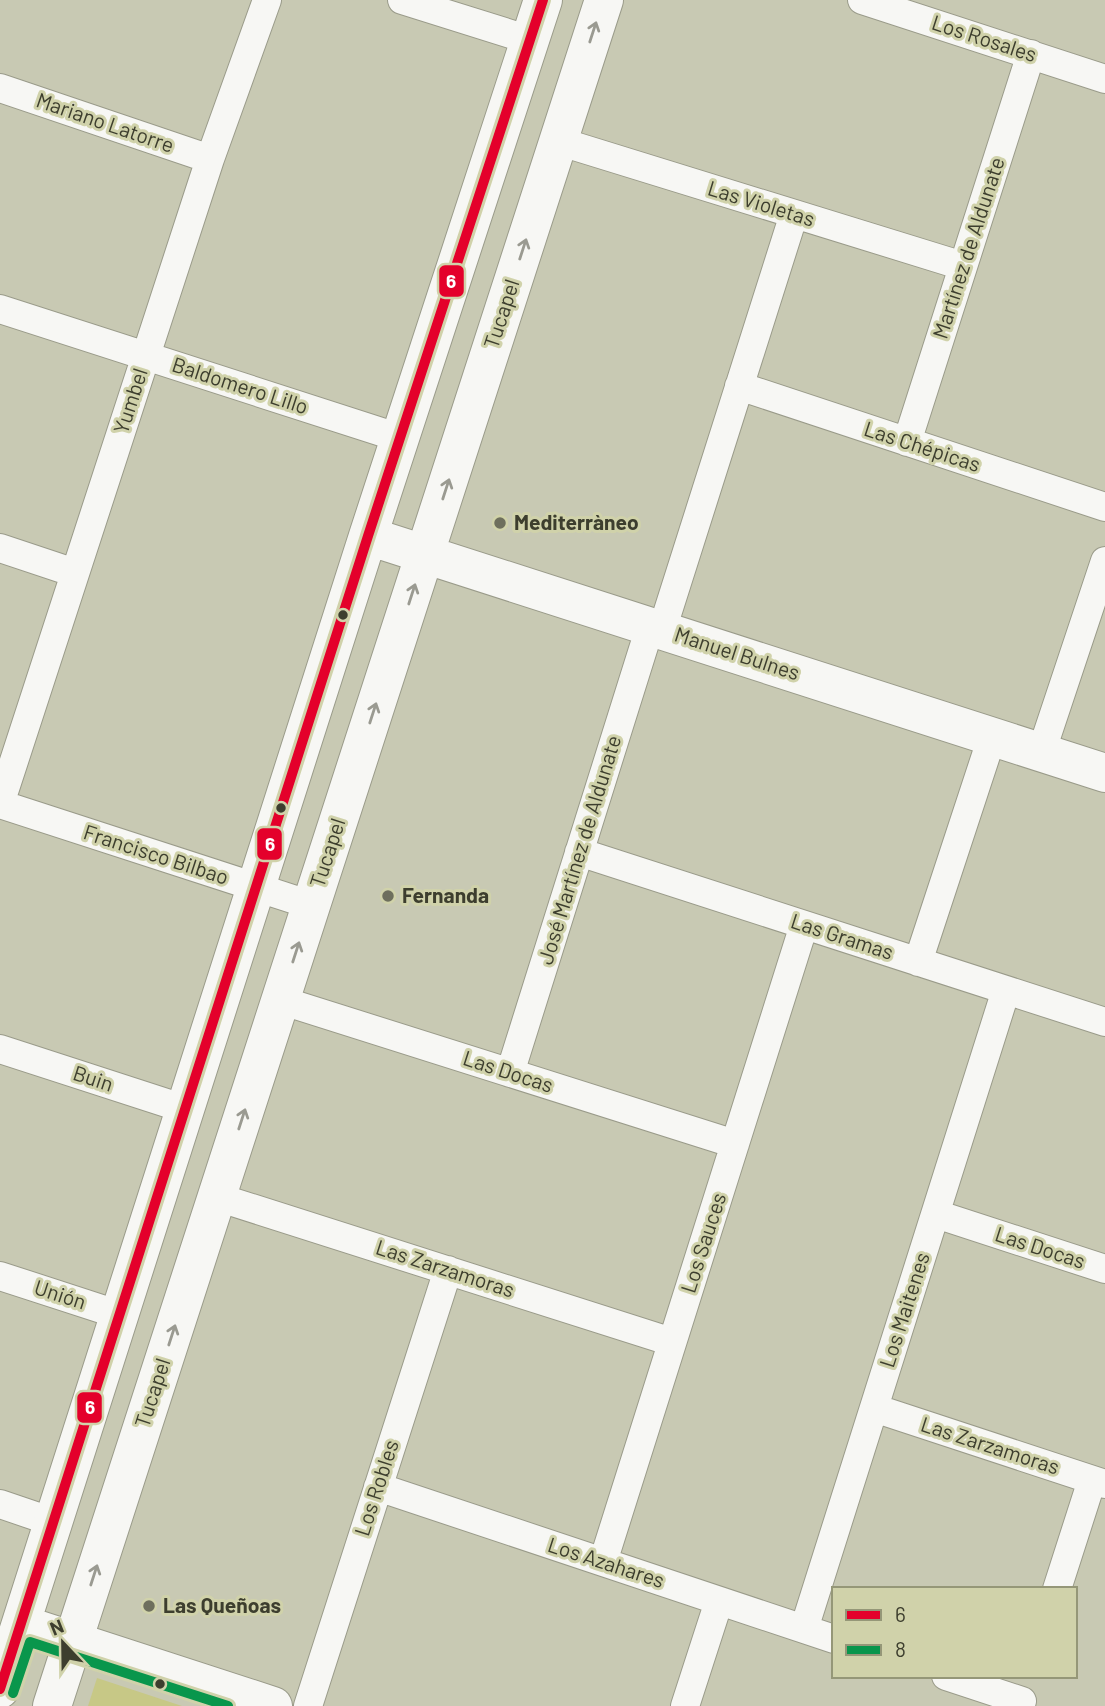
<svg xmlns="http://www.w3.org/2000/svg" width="1105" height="1706" viewBox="0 0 1105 1706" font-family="Barlow,sans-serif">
<rect width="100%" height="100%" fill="#c8c9b3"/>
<path fill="#c7c886" d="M97,1678L182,1706H88Z"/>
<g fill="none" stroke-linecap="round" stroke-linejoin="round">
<g stroke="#9a9b8a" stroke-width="30">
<path id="street" d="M402,0L530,40
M862,0L1105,79
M0,88L210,159
M558,141L963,266
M0,309L400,438
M739,386L1105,507
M907,442L1031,54
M0,548L75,573
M662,630L794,214
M1041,753L1105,561
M0,804L210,159L267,0
M0,804L311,905
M579,852L1105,1022
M918,962L992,737
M280,1000L735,1144
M0,1049L185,1109
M510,1073L650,627
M217,1197L672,1342
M936,1214L1105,1269
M0,1276L120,1315
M874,1408L1105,1484
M378,1487L834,1639
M0,1504L53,1522
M603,1562L804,925
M1057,1589L1092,1480
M804,1629L1006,990
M946,1676L1022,1701
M308,1706L448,1270
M685,1706L719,1601"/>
</g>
<g stroke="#9a9b8a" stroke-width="40">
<path id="secondary" d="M368,536L1105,773
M21,1624L273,1706
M0,1689L368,536L543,0
M52,1706L604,0"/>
</g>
<use href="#street" stroke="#f7f7f4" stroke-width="28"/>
<use href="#secondary" stroke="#f7f7f4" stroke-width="38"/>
<g stroke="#d0d2aa" stroke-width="16">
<path id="bus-1" d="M0,1689L368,536L543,0"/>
</g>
<g stroke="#d0d2aa" stroke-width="16">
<path id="bus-2" d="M13,1693L30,1642L228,1706"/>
</g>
<use href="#bus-1" stroke="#e4002b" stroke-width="10"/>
<use href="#bus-2" stroke="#09964c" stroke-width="10"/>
</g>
<defs><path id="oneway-shaft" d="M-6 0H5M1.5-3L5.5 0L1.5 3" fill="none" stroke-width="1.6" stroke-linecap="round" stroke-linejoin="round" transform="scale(1.75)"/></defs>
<g stroke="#9a9a91">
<use href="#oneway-shaft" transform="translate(593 32) rotate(-72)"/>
<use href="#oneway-shaft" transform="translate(523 249) rotate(-72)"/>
<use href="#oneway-shaft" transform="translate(446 489) rotate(-72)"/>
<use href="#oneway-shaft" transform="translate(412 594) rotate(-72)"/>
<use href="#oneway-shaft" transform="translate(373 713) rotate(-72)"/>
<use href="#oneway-shaft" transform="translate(296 952) rotate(-72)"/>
<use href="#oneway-shaft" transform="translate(242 1119) rotate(-72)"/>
<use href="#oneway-shaft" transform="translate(172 1335) rotate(-72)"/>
<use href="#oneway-shaft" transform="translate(94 1575) rotate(-72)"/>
</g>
<g fill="#6e6f5d" stroke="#d0d2aa" stroke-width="2.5">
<circle cx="500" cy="523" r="7"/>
<circle cx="388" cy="896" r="7"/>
<circle cx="149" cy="1606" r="7"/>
</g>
<g fill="#3d3e2e" stroke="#d0d2aa" stroke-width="2.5">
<circle cx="343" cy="615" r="6"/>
<circle cx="281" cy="808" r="6"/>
<circle cx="160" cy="1684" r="6"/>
</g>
<g text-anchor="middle" stroke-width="6" stroke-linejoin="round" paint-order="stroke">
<g font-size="21" fill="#3d3e2e" stroke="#d0d2aa">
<text transform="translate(984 39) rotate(18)" y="7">Los Rosales</text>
<text transform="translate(105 123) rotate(19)" y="7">Mariano Latorre</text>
<text transform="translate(761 204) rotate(17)" y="7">Las Violetas</text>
<text transform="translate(969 248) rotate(-72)" y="7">Martínez de Aldunate</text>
<text transform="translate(502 314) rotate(-72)" y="7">Tucapel</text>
<text transform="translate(240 386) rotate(18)" y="7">Baldomero Lillo</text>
<text transform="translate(131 401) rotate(-72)" y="7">Yumbel</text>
<text transform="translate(922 447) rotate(18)" y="7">Las Chépicas</text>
<text transform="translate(737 654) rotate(18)" y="7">Manuel Bulnes</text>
<text transform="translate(580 850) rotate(-73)" y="7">José Martínez de Aldunate</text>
<text transform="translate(328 853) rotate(-72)" y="7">Tucapel</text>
<text transform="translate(156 855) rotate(18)" y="7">Francisco Bilbao</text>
<text transform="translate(842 937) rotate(18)" y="7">Las Gramas</text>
<text transform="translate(508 1072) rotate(18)" y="7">Las Docas</text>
<text transform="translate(93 1079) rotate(18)" y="7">Buin</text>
<text transform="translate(704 1243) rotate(-72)" y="7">Los Sauces</text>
<text transform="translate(1040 1248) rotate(18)" y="7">Las Docas</text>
<text transform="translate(445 1269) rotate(18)" y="7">Las Zarzamoras</text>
<text transform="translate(60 1295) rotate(18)" y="7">Unión</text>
<text transform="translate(905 1310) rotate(-72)" y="7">Los Maitenes</text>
<text transform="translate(153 1393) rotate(-72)" y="7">Tucapel</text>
<text transform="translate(990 1446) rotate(18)" y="7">Las Zarzamoras</text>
<text transform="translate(377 1488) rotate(-72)" y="7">Los Robles</text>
<text transform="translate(606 1563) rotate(18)" y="7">Los Azahares</text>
</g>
<g font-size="21" font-weight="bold" fill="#3d3e2e" stroke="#d0d2aa" text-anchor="start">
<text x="514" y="530">Mediterràneo</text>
<text x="402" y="903">Fernanda</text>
<text x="163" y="1613">Las Queñoas</text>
</g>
</g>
<g stroke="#d0d2aa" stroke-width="2.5">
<rect x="438" y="264" width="27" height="34" rx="7" fill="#e4002b"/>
<rect x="256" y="827" width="27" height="34" rx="7" fill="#e4002b"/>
<rect x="76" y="1391" width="27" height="33" rx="7" fill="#e4002b"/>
</g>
<g font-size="19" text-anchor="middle" font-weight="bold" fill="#fff">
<text x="451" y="288">6</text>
<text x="270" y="851">6</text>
<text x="90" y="1414">6</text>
</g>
<rect x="832" y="1587" width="245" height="91" fill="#d0d2aa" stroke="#959778" stroke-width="2"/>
<rect x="846" y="1610" width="35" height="10" fill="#e4002b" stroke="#959778" stroke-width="2"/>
<text x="895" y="1622" font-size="21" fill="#3d3e2e">6</text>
<rect x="846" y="1645" width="35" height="10" fill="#09964c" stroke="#959778" stroke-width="2"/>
<text x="895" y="1657" font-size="21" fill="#3d3e2e">8</text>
<g transform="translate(63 1643) rotate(338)" stroke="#d0d2aa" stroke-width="5" paint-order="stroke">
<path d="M0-5L12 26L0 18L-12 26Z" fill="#3d3e2e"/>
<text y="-10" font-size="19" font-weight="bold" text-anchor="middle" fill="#3d3e2e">N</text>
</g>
</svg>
